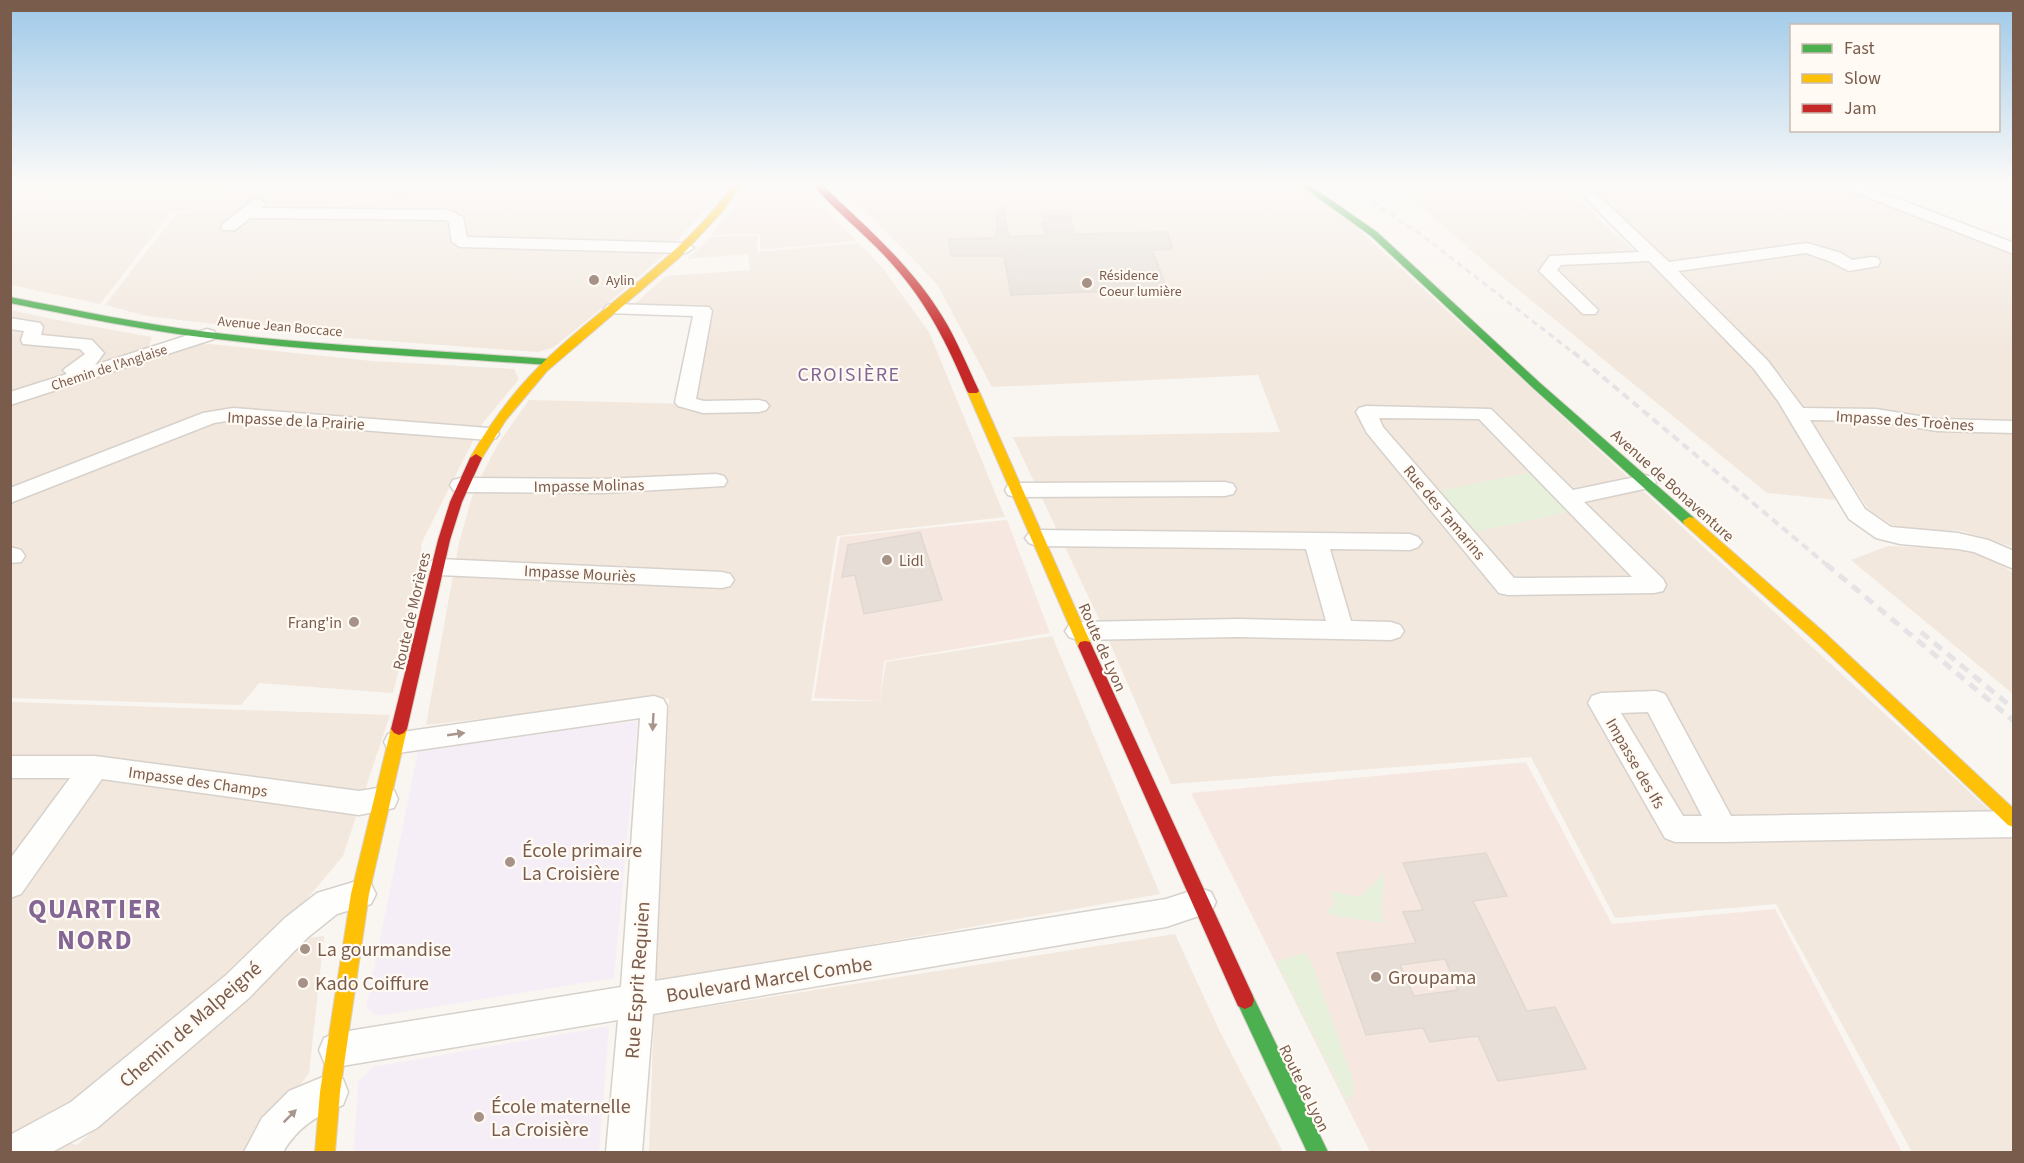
<svg xmlns="http://www.w3.org/2000/svg" width="2024" height="1163" viewBox="0 0 2024 1163" font-family="'Source Sans 3',sans-serif">
<rect width="100%" height="100%" fill="#f9f5f0"/>
<path fill="#f2e8de" d="M410,184H728L665,254L607,304L554,347L538,352L320,336L146,316L105,305L176,214L194,212L206,203L191,210L172,212L169,215L100,304L11,285L10,192L204,202L229,185L405,191Z
M836,184H1298L1328,201L2013,832V1152H1912L1776,904L1615,918L1531,757L1171,784L1107,636L1013,437L1280,432L1258,375L992,387L937,284L876,221Z
M1437,184H1563L1612,232L1689,297L1780,401L1838,500L1767,493L1489,266L1398,186Z
M1587,184H1842L2013,252V547L1962,531L1898,529L1868,509L1786,381L1701,293Z
M758,235L757,252L859,243L882,267L929,332L1005,517L837,536L811,701H880L886,662L1052,636L1160,894L656,982L669,698L426,725L459,543L474,490L498,444L529,400L690,404L713,312L630,308L666,276L750,270L748,254L687,259L711,237Z
M10,310L52,319L152,337L147,351L11,395Z
M200,343L372,361L514,369L519,379L481,425L421,544L423,575L393,693L259,683L241,705L11,698V403Z
M1888,546L1967,549L1996,561L2013,573V694L1851,560Z
M11,702L390,715L343,856L240,978L106,1092L11,1144Z
M1175,934L1221,1034L1283,1152H649L654,1015Z
M324,936L309,1073L279,1113L255,1152H44L65,1142L77,1145L246,994L301,939Z"/>
<path fill="#f6e8e1" d="M749,184H798L857,241L760,250V234L711,235L739,201Z
M1007,520L1050,633L884,661L880,701L814,698L840,537Z
M1526,762L1612,924L1775,909L1902,1152H1370L1191,793Z"/>
<path fill="#f6eef6" d="M638,721L614,978L378,1016L366,1008L419,747Z
M609,1026L599,1152H354L358,1082L373,1067Z"/>
<path fill="#e7f0db" d="M10,184H398L394,189L228,184L206,201L11,191Z
M1532,472L1572,511L1476,532L1439,491Z
M1385,872L1381,910L1384,923L1336,916L1326,912L1335,904L1330,891L1360,897Z
M1306,953L1313,966L1352,1077L1354,1093L1347,1101L1276,961Z"/>
<path fill="#e6ded7" stroke="#e2d8d2" stroke-width="1.5" fill-rule="evenodd" d="M1003,207L1009,237L1045,235L1042,223H1046L1044,216H1070L1075,234L1167,232L1173,249L1152,250L1167,289L1011,295L1004,256H951L949,239L996,238L998,208Z
M920,532L942,600L864,614L855,575L842,577L848,545Z
M1486,853L1507,896L1473,901L1527,1011L1555,1007L1586,1069L1498,1081L1478,1036L1430,1042L1423,1028L1366,1035L1337,953L1416,943L1403,912L1423,910L1403,863ZM1445,959L1458,990L1414,996L1400,965Z"/>
<g fill="none" stroke-linecap="round" stroke-linejoin="round">
<g stroke="#d7d1cb" stroke-width="3">
<path id="street" d="M397,184H413L405,193L400,195L392,190Z
M1571,184H1586L1669,262L1807,243L1841,253L1852,260L1872,257L1878,258L1880,262L1878,266L1849,271L1829,261L1806,253L1678,271L1768,361L1803,408L1876,409L1937,419L2014,421V433L1937,431L1876,421L1810,420L1865,509L1891,527L1958,533L1988,540L2014,551V569L1974,552L1958,549L1900,544L1876,538L1849,519L1778,401L1754,369L1649,261L1561,265L1557,270L1598,310L1595,314H1583L1539,271L1550,256L1639,252Z
M1838,184H1859L2014,243V254L1841,187Z
M258,198L266,203L261,208L448,210L463,217L467,237L686,243L694,248L686,253L460,247L452,242L449,222L445,220L250,218L235,230H223L221,227L223,224L253,200Z
M613,304L709,307L712,311L696,399L704,401L759,400L766,402L769,406L766,410L759,412L703,413L678,406L675,402L693,316L607,313L604,309L607,305Z
M10,318L40,323L43,327L41,335L92,340L104,353L95,365L207,329L214,331L216,335L214,339L10,405V392L67,374L63,370L85,354L80,349L23,344L21,340L24,331L10,329Z
M1366,406L1491,409L1573,490L1645,475L1653,477L1656,482L1653,487L1584,502L1663,579L1666,585L1663,591L1654,593L1508,595L1499,593L1367,433L1356,412L1359,408ZM1379,418L1479,419L1632,577L1514,578L1383,427Z
M233,408L489,428L496,430L499,434L496,438L489,440L233,420L214,423L10,503V488L203,413Z
M716,474L724,476L727,481L724,486L603,493L461,492L453,490L450,485L453,480L461,478L603,479Z
M1225,482L1233,484L1236,489L1233,494L1225,496L1016,497L1008,495L1005,490L1008,485L1016,483Z
M1037,530L1410,534L1418,537L1422,542L1418,547L1410,550L1330,549L1351,621L1391,622L1400,625L1404,631L1400,637L1391,640L1238,637L1078,640L1069,637L1065,631L1069,625L1078,622L1238,619L1326,621L1306,549L1037,546L1029,543L1025,538L1029,533Z
M10,547L21,550L25,556L21,562L10,563Z
M439,559L722,572L730,574L734,580L730,586L722,588L439,575L431,573L427,567L431,561Z
M1656,691L1665,694L1731,816L2014,811V837L1723,842H1675L1665,838L1588,703L1592,696L1601,693ZM1648,712L1702,816H1683L1621,713Z
M654,696L663,699L667,706L655,981L1166,899L1200,888L1211,892L1216,902L1211,912L1166,927L653,1014L642,1152H606L618,1020L336,1067L324,1062L319,1050L324,1038L336,1033L621,987L640,718L398,753L388,750L384,742L388,734Z
M10,756H95L359,791L384,787L394,790L398,799L394,808L359,815L102,779L21,894L10,898V859L70,778H10Z
M360,880L371,884L376,894L371,904L337,914L307,938L249,998L97,1128L52,1152H10V1135L71,1102L225,976L285,918L317,893Z
M330,1074L343,1079L348,1092L343,1105C316,1116 298,1127 283,1152H244L262,1118L289,1091Z"/>
</g>
<g stroke="#d9d2cb" stroke-width="2">
<path id="fast" d="M1299,184H1308L1377,232L1540,383L1694,518L1695,521L1694,524H1684L1532,387L1371,236Z
M10,297C76,310 141,324 208,332C321,346 435,350 548,359L553,362L548,365C435,357 321,352 208,338C141,330 76,316 10,303Z
M1245,991L1252,994L1328,1152H1307L1236,1000L1238,994Z"/>
</g>
<g stroke="#d9d2cb" stroke-width="2">
<path id="slow" d="M734,184H742L722,212L679,258L547,371L506,420L480,461H472L470,458C492,420 519,384 552,354C616,295 681,257 734,184Z
M973,388L979,391L1092,646L1090,650H1080L1078,646L967,391Z
M1689,517L1694,518L1826,634L2014,809V827L2008,825L1816,642L1684,524L1683,521Z
M399,723L404,725L407,729L369,894L340,1092L335,1152H315L320,1092L351,894L391,729L394,725Z"/>
</g>
<g stroke="#d9d2cb" stroke-width="2">
<path id="jam" d="M812,184H821C864,225 911,265 942,316C957,340 967,366 979,391L977,393H969L967,391C948,345 927,303 893,265C868,236 837,213 812,184Z
M476,454L482,458L462,502L450,540L407,729L404,733L399,735L394,733L391,729L438,540L450,502L470,458Z
M1085,641L1090,642L1092,646L1252,994L1254,1000L1252,1006L1245,1009L1238,1006L1078,646L1080,642Z"/>
</g>
<use href="#street" fill="#fefefd" fill-rule="evenodd"/>
<use href="#fast" fill="#4caf50" fill-rule="evenodd"/>
<use href="#slow" fill="#ffc107" fill-rule="evenodd"/>
<use href="#jam" fill="#c62828" fill-rule="evenodd"/>
<path stroke="#e6e3e7" stroke-width="3" stroke-dasharray="6 4.5" stroke-linecap="butt" d="M1346,184L1423,236L1575,354"/>
<path stroke="#e6e3e7" stroke-width="4" stroke-dasharray="8 5" stroke-linecap="butt" d="M1573,352L1828,566"/>
<path stroke="#e6e3e7" stroke-width="5" stroke-dasharray="10 7" stroke-linecap="butt" d="M1826,564L2014,721
M1921,632L2014,709"/>
</g>
<defs><path id="oneway-solid" d="M-6-.8H1V-3.2L6.5 0L1 3.2V.8H-6Z" transform="scale(1.5)"/></defs>
<g fill="#a8958b">
<use href="#oneway-solid" transform="translate(653 722) rotate(93)"/>
<use href="#oneway-solid" transform="translate(456 734) rotate(-8)"/>
<use href="#oneway-solid" transform="translate(290 1116) rotate(-45)"/>
</g>
<linearGradient id="sky" x2="0" y2="1"><stop stop-color="#9ec9e9"/><stop offset="0.53" stop-color="#fcfaf8"/><stop offset="1" stop-color="#fcfaf8" stop-opacity="0"/></linearGradient>
<rect width="2024" height="347" fill="url(#sky)"/>
<g fill="#a69286" stroke="#fffaf3" stroke-width="2">
<circle cx="594" cy="280" r="6"/>
<circle cx="1087" cy="283" r="6"/>
<circle cx="887" cy="560" r="6"/>
<circle cx="354" cy="622" r="6"/>
<circle cx="510" cy="862" r="6"/>
<circle cx="305" cy="949" r="6"/>
<circle cx="1376" cy="977" r="6"/>
<circle cx="303" cy="983" r="6"/>
<circle cx="479" cy="1117" r="6"/>
</g>
<g text-anchor="middle" stroke-width="4.5" stroke-linejoin="round" paint-order="stroke">
<g font-size="14" fill="#7a5c4d" stroke="#fffaf3" text-anchor="start">
<text x="1099" y="280">Résidence<tspan x="1099" dy="16">Coeur lumière</tspan></text>
<text x="606" y="285">Aylin</text>
</g>
<g font-size="14" fill="#7a5c4d" stroke="#fffaf3">
<text transform="translate(280 326) rotate(5)" y="5">Avenue Jean Boccace</text>
<text transform="translate(109 367) rotate(-18)" y="5">Chemin de l'Anglaise</text>
</g>
<g font-size="16" fill="#7a5c4d" stroke="#fffaf3">
<text transform="translate(296 420) rotate(3)" y="6">Impasse de la Prairie</text>
<text transform="translate(1905 420) rotate(4)" y="6">Impasse des Troènes</text>
<text transform="translate(589 485) rotate(-1)" y="6">Impasse Molinas</text>
<text transform="translate(1673 485) rotate(42)" y="6">Avenue de Bonaventure</text>
<text transform="translate(1445 512) rotate(50)" y="6">Rue des Tamarins</text>
<text transform="translate(580 573) rotate(3)" y="6">Impasse Mouriès</text>
<text transform="translate(411 611) rotate(-77)" y="6">Route de Morières</text>
<text transform="translate(1103 647) rotate(66)" y="6">Route de Lyon</text>
<text transform="translate(1636 763) rotate(60)" y="6">Impasse des Ifs</text>
<text transform="translate(198 781) rotate(8)" y="6">Impasse des Champs</text>
<text transform="translate(1305 1088) rotate(64)" y="6">Route de Lyon</text>
</g>
<g font-size="16" fill="#7a5c4d" stroke="#fffaf3" text-anchor="start">
<text x="899" y="566">Lidl</text>
<text x="342" y="628" text-anchor="end">Frang'in</text>
</g>
<g font-size="20" letter-spacing="1.5" fill="#846695" stroke="#fffaf3">
<text x="849" y="381">CROISIÈRE</text>
</g>
<g font-size="20" fill="#7a5c4d" stroke="#fffaf3" text-anchor="start">
<text x="522" y="857">École primaire<tspan x="522" dy="23">La Croisière</tspan></text>
<text x="317" y="956">La gourmandise</text>
<text x="1388" y="984">Groupama</text>
<text x="315" y="990">Kado Coiffure</text>
<text x="491" y="1113">École maternelle<tspan x="491" dy="23">La Croisière</tspan></text>
</g>
<g font-size="20" fill="#7a5c4d" stroke="#fffaf3">
<text transform="translate(769 979) rotate(-9)" y="7">Boulevard Marcel Combe</text>
<text transform="translate(637 980) rotate(-86)" y="7">Rue Esprit Requien</text>
<text transform="translate(190 1024) rotate(-41)" y="7">Chemin de Malpeigné</text>
</g>
<g font-size="27" font-weight="bold" letter-spacing="1.5" fill="#846695" stroke="#fffaf3">
<text x="95" y="918">QUARTIER<tspan x="95" dy="31">NORD</tspan></text>
</g>
</g>
<rect width="2024" height="1163" fill="none" stroke="#7a5c4d" stroke-width="24"/>
<rect x="1790" y="24" width="210" height="108" fill="#fffaf3" stroke="#cabbb1" stroke-width="1.5"/>
<rect x="1802" y="44" width="30" height="9" fill="#4caf50" stroke="#cabbb1" stroke-width="1.5"/>
<text x="1844" y="54" font-size="18" fill="#7a5c4d">Fast</text>
<rect x="1802" y="74" width="30" height="9" fill="#ffc107" stroke="#cabbb1" stroke-width="1.5"/>
<text x="1844" y="84" font-size="18" fill="#7a5c4d">Slow</text>
<rect x="1802" y="104" width="30" height="9" fill="#c62828" stroke="#cabbb1" stroke-width="1.5"/>
<text x="1844" y="114" font-size="18" fill="#7a5c4d">Jam</text>
</svg>
